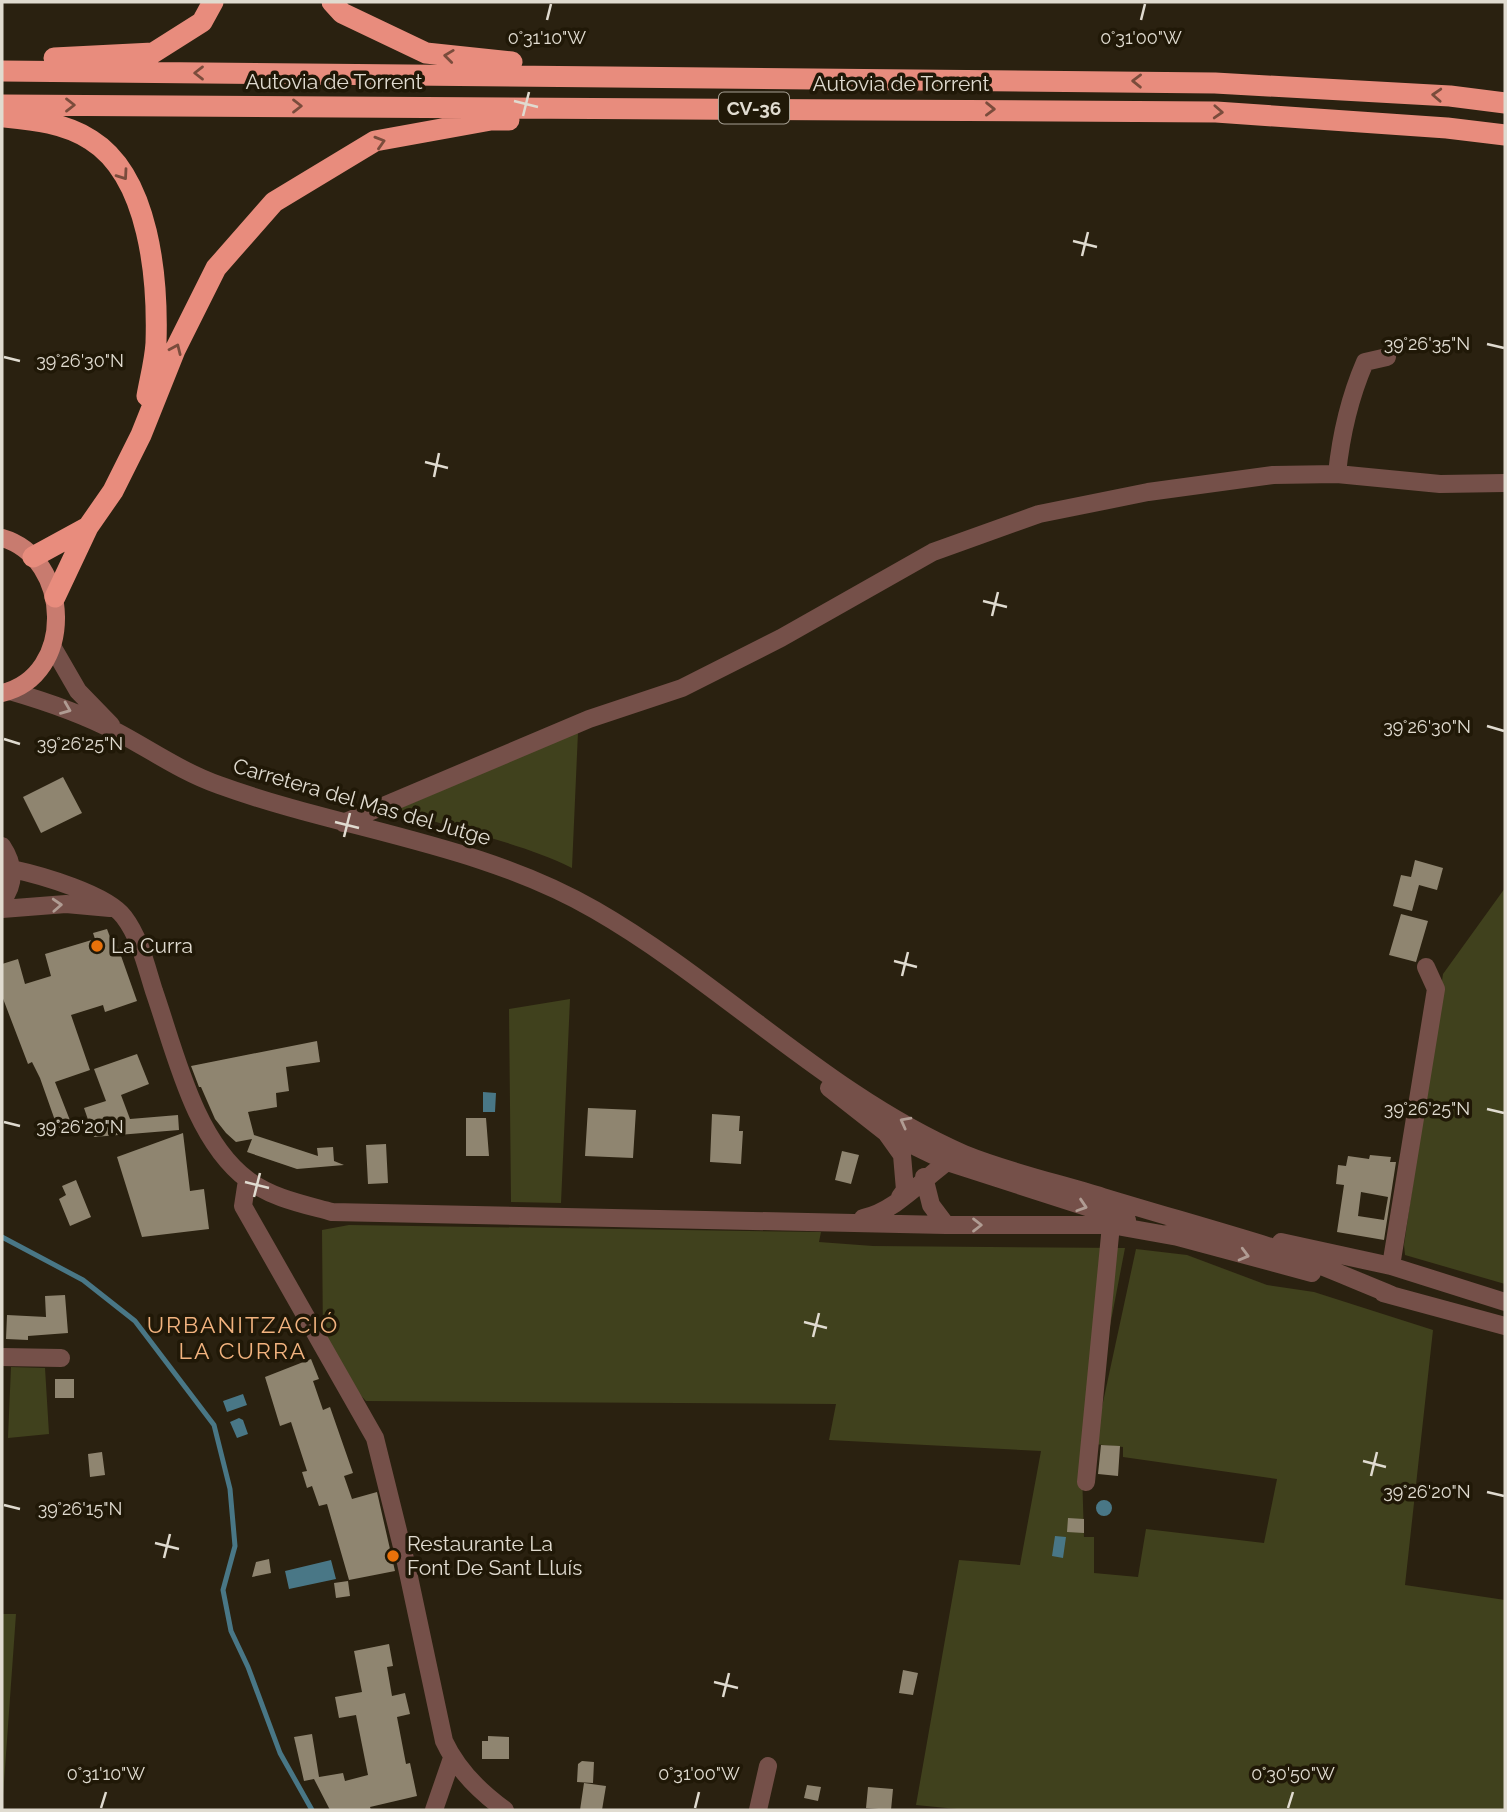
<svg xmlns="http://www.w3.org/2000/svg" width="1507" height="1812" viewBox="0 0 1507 1812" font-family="Raleway,sans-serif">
<rect width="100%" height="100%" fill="#2a2110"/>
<path fill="#40411d" d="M578,732L572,868C518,841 455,831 398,809Z
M1505,888V1284L1405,1255L1404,1245L1443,974Z
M570,999L561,1203L511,1202L509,1009Z
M349,1225L821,1232L819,1242L873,1246L1125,1248L1082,1472L1084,1537H1094V1573L1138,1577L1146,1529L1264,1543L1277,1479L1123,1457V1447L1094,1444L1136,1249L1187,1255L1267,1285L1314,1292L1433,1330L1405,1585L1505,1600V1810H967L916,1805L959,1560L1020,1565L1041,1451L829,1440L836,1404L366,1401L346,1380L323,1339L322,1230Z
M11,1367L45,1368L49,1434L8,1438Z
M2,1614H16L2,1810Z"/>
<path fill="#497786" d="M483,1092L496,1093L495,1112H483Z
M243,1394L247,1405L227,1412L223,1401Z
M239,1418L243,1420L248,1434L237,1438L230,1422Z
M1096 1508a8 8 0 1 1 16 0a8 8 0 1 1-16 0Z
M1055,1536L1066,1537L1063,1558L1052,1556Z
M331,1560L336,1579L289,1589L285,1571Z"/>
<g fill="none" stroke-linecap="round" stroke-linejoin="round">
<path stroke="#497786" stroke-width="5" d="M2,1237L83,1280L135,1321L214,1425L230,1489L235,1546L223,1590L231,1631L248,1667L280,1753L312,1810"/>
</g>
<path fill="#8f8570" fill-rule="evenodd" d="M63,777L82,813L41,833L23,797Z
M1415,860L1443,868L1437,890L1419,885L1412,911L1393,906L1401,875L1411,877Z
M1401,914L1428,921L1416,962L1389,955Z
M107,929L110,937L114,936L137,1001L105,1012L103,1005L71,1015L90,1070L55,1082L71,1123L58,1129L40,1078L32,1062L28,1064L2,996V964L18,959L25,984L51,976L45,954L95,939L93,933Z
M317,1041L320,1062L286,1067L289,1091L276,1093L277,1107L248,1112L254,1135L318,1156L317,1148L333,1147L334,1161L344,1165L297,1169L247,1152L252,1139L236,1142L226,1133L215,1119L201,1087H199L191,1066Z
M137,1054L149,1084L121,1095L130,1119L178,1115L179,1130L94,1137L84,1108L106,1101L94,1069Z
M588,1108L636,1110L633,1158L585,1156Z
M712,1114L740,1116L739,1131H743L741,1164L710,1162Z
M466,1118H486L489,1156H466Z
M183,1133L190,1191L204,1189L209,1229L142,1237L117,1157Z
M386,1144L388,1183L368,1184L366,1145Z
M842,1151L859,1155L851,1184L835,1180Z
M1370,1155L1391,1157L1390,1162H1396L1384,1240L1337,1232L1344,1185L1336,1184L1338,1165L1346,1166L1348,1156L1369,1159ZM1361,1192L1388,1197L1384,1220L1358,1216Z
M76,1180L91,1217L70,1226L59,1199L66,1195L62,1186Z
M65,1295L68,1333L28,1336V1340L6,1339L7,1315L46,1317L45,1296Z
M311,1359L319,1379L313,1381L323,1410L330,1407L353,1473L344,1476L352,1499L377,1492L395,1571L349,1580L327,1504L319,1506L312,1486L307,1488L302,1472L307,1471L291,1422L280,1426L265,1377Z
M55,1379H74V1398H55Z
M1101,1445L1120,1446L1118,1476L1098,1474Z
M102,1452L105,1475L90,1477L88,1454Z
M1068,1518L1084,1519V1533L1067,1532Z
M269,1559L271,1573L252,1577L256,1562Z
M348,1581L350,1596L336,1598L334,1583Z
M389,1644L393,1666L387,1667L392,1696L405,1693L410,1714L397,1717L406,1764L410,1763L417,1796L370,1807L371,1810H330L314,1779L304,1781L294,1737L312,1734L319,1777L343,1773L345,1781L368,1775L356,1715L339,1718L335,1697L362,1692L354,1651Z
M903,1670L918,1673L913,1695L899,1693Z
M488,1736L509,1737V1759H482V1741H488Z
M582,1761L594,1762L593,1783L577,1782L578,1764Z
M584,1783L606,1786L602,1810H580Z
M807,1785L821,1787L818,1801L804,1798Z
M868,1787L893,1789L891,1810L866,1808Z"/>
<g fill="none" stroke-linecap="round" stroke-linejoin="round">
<path stroke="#755049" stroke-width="18" d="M1337,474C1341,434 1349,399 1365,362L1387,357
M52,646L78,691L111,725
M10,691C48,702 83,714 117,732C151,750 182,772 219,785C343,830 479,843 595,910C722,983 828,1095 964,1154C1008,1172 1058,1183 1103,1197C1159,1214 1216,1230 1271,1247C1312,1261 1352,1279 1392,1295
M343,823L589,719L682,688L781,638L933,552L1039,514L1148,492L1273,475L1337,474L1440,484L1505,483
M2,846C14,864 16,883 2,901
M12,869C40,875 107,894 124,917C140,938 146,966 154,991C175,1051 194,1140 248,1180C272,1198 303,1204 332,1212L946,1225H1111L1178,1237
M2,909L66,904L110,908
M829,1088L885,1132L947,1162L1127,1220
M887,1134L902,1155L905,1190L900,1197
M924,1177L931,1205L946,1225
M247,1180L243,1206L375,1438L406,1563L444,1741C457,1769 480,1792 505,1810
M863,1218C897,1211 925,1176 954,1157
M1167,1234L1312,1273
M1281,1242L1391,1266L1505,1302
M1391,1266L1436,989L1426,967
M1383,1293L1505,1326
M2,1357L61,1358
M1086,1482L1111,1225
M434,1810L452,1758
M758,1810L768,1766"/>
<path stroke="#c87b6f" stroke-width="18" d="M2,538C72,558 76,676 2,693"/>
<path stroke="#e88c7d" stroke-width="21" d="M332,2L342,13L426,53L512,62
M54,58L153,53L202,22L213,2
M2,71L1215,83L1450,96L1505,103
M2,105L1216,112L1447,128L1505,135
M4,117C34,120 65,123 91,140C150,177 158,280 156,343C155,360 150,379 147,396
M33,557L88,527
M55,597L88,527L113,491L141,435L175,350L216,268L274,202L375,141L491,120H509"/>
</g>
<defs><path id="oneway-chevron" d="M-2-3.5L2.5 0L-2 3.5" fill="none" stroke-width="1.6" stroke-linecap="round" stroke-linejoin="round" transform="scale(1.75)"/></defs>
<g stroke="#7a4c3c">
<use href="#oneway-chevron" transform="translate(449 56) rotate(-173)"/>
<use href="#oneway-chevron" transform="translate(199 73) rotate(-180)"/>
<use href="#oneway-chevron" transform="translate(1137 81) rotate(-179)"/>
<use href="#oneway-chevron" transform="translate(1437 95) rotate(-177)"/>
<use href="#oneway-chevron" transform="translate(70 105)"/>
<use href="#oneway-chevron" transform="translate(297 106)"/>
<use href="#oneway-chevron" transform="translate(990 109) rotate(1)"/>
<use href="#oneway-chevron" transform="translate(1218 112) rotate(3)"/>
<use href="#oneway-chevron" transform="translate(380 142) rotate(-17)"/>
<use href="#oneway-chevron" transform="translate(123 175) rotate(55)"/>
<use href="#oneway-chevron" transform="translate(176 349) rotate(-66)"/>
</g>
<g stroke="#b09c93">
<use href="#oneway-chevron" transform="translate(66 709) rotate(22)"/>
<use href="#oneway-chevron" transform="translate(57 905) rotate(-3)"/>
<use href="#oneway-chevron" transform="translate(905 1122) rotate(-152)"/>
<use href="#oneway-chevron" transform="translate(1082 1206) rotate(18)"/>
<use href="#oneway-chevron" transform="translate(977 1225)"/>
<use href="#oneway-chevron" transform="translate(1244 1255) rotate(15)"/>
</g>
<path fill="none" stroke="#e0dbd0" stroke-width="2.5" d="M547,20L551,4M1141,20L1145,4M514,101L538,107M523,116L529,92M1073,241L1097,247M1082,256L1088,232M1487,344L1504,348M4,357L20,361M425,462L448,468M434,477L439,453M983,601L1007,607M992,616L998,592M1487,726L1504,731M4,739L20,744M335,822L359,828M344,837L350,813M894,961L917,967M902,976L908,952M1487,1109L1504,1113M4,1122L20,1126M245,1182L269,1188M254,1197L260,1173M804,1322L827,1328M813,1337L819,1313M1363,1461L1386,1467M1371,1476L1377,1452M1487,1492L1504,1496M4,1505L20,1509M155,1543L179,1549M164,1558L170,1534M714,1682L738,1688M723,1697L729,1673M101,1808L106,1792M695,1808L699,1792M1288,1808L1293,1792"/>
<g fill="#e8710a" stroke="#201807" stroke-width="2.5">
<circle cx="97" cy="946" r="7"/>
<circle cx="393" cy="1556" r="7"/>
</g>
<g text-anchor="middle" stroke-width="7" stroke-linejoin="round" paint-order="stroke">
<rect fill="#201807" stroke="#a6a094" stroke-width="2" x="719" y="92.5" width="70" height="31" rx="5"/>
<g font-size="19" font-weight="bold" fill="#e0dbd0">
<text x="754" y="115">CV-36</text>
</g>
<g font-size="21" fill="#e0dbd0" stroke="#201807">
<text x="334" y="89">Autovia de Torrent</text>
<text x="901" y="91">Autovia de Torrent</text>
<text transform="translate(362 802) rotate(16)" y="7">Carretera del Mas del Jutge</text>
</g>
<g font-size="21" fill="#e0dbd0" stroke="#201807" text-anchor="start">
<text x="111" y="953">La Curra</text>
<text x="407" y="1551">Restaurante La<tspan x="407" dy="24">Font De Sant Lluís</tspan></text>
</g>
<g font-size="23" letter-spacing="2" fill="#f2b37f" stroke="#201807">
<text x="243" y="1333">URBANITZACIÓ<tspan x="243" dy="26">LA CURRA</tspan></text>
</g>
</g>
<g font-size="18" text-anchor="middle" fill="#e0dbd0" stroke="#201807" stroke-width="7" stroke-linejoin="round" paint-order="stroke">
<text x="547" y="44">0°31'10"W</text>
<text x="1141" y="44">0°31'00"W</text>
<text x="1427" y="350">39°26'35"N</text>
<text x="80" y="367">39°26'30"N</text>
<text x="1427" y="733">39°26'30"N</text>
<text x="80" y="750">39°26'25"N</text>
<text x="1427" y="1115">39°26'25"N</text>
<text x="80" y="1133">39°26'20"N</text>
<text x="1427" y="1498">39°26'20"N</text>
<text x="80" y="1515">39°26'15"N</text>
<text x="106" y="1780">0°31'10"W</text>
<text x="699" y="1780">0°31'00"W</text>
<text x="1293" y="1780">0°30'50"W</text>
</g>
<rect width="1507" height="1812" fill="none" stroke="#e0dbd0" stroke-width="7"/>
</svg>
